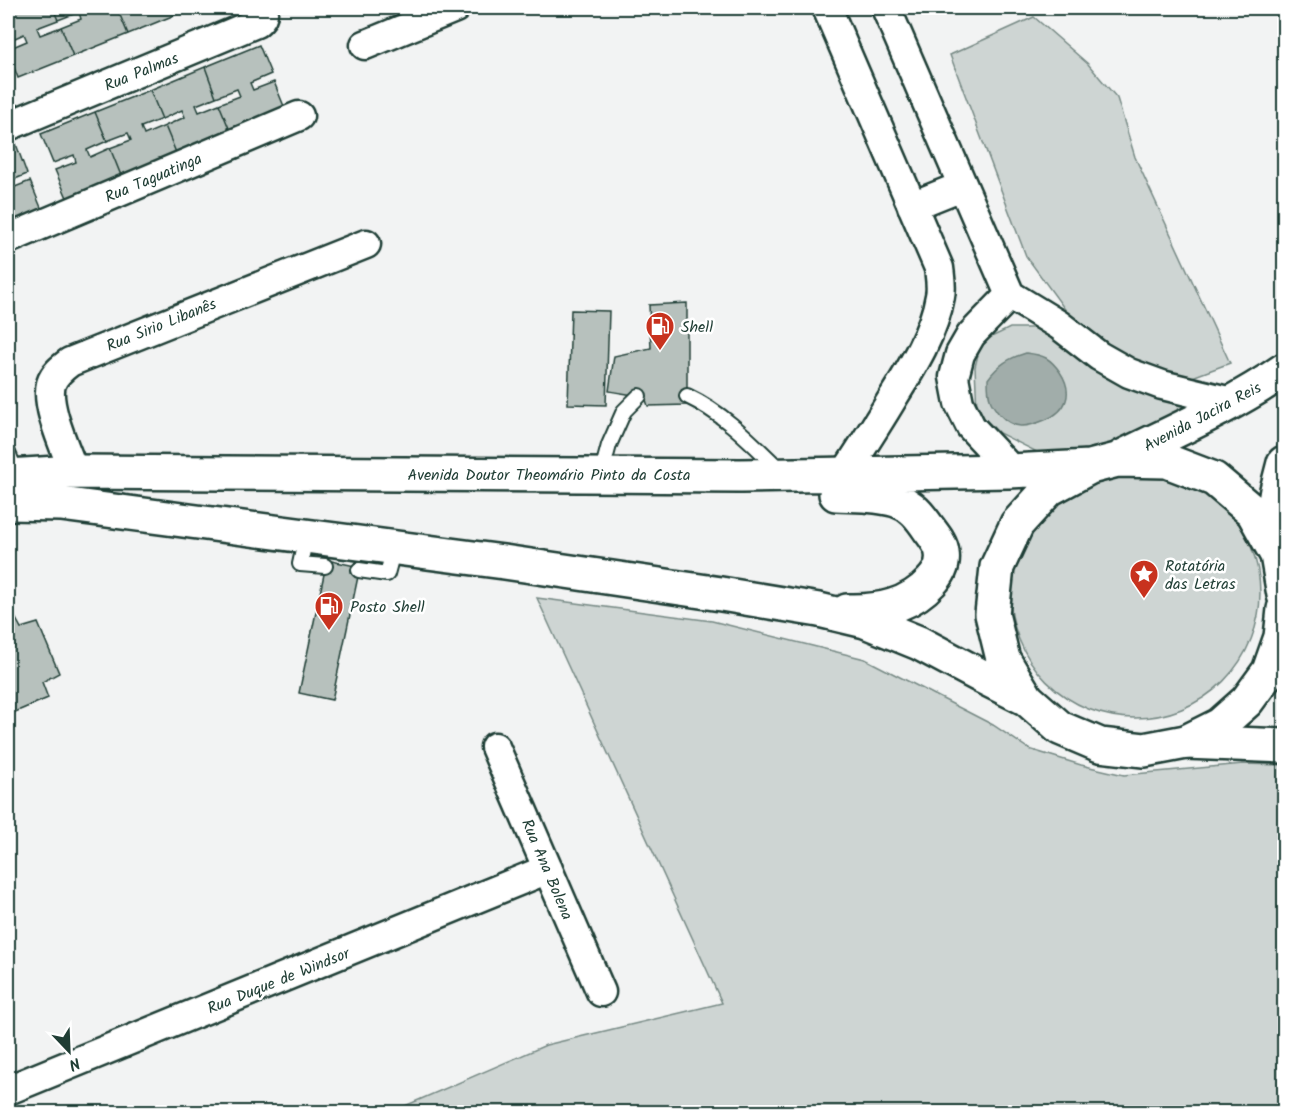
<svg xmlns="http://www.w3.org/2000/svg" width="1292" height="1120" viewBox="0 0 1292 1120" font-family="Kalam,sans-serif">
<rect width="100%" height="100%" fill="#f2f3f3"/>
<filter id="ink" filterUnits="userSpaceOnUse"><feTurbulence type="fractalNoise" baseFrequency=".0167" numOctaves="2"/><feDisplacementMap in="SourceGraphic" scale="12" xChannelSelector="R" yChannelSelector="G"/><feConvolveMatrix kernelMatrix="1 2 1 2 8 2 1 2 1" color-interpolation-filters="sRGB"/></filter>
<g filter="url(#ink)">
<path fill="#ced5d3" stroke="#768984" stroke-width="1.5" d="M1034,17L1088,64L1117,98L1135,157L1230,363L1179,382L1085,337L1026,256L950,55Z
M1010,328H1043L1086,359L1110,379L1193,407L1117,442L1077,451L1041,454L999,433L977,411L975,367L981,342Z
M1010 593a125 125 0 1 1 250 0a125 125 0 1 1-250 0Z
M537,598L712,621L865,659L993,725L1029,749L1081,765L1124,775L1243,764L1284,765V1112H391L546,1045L722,1003Z"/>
<path fill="#a1adaa" stroke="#6d807b" stroke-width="1.5" d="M1026,353C1044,355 1050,358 1060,372C1074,393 1067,411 1045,420C1026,428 1014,430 999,414C996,410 993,406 991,402C988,396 988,387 988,379C998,365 1009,358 1026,353Z"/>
<path fill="#b7c1bd" stroke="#1f3d34" stroke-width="1.5" d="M8,8H53L58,20L37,28L40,35L61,27L73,56L18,78L8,52V49L27,41L24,34L8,41Z
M53,8H92L95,13L109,8H117L128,34L73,56L61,27L81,19L79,12L58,20Z
M117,8H180L182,12L128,34Z
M259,45L271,74L250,83L253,90L274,82L286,111L231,133L219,104L240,96L237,89L216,97L205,67Z
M205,67L216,97L196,105L199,112L219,104L231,133L177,155L165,126L185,117L182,110L162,119L150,90Z
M150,90L162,119L141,127L144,135L165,126L177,155L122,178L110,148L131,140L128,133L107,141L95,112Z
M95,112L107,141L87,150L90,157L110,148L122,178L68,200L55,170L76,162L74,155L53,163L41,134Z
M16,144L27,174L8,182V148Z
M30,181L42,210L8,224V183L10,189Z
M687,303V405L648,406L645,397L609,391L614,356L651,348L649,305Z
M571,310L609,311L606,405L568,404Z
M327,560L360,567L332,700L299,693Z
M15,617L21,628L38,623L59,673L42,682L48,698L8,715V620Z"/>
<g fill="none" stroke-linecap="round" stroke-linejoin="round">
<g stroke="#1f3d34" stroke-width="18">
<path id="service" d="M687,396C725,414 751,442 781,471
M8,453L17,475
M601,475L609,445L624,411L639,396
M306,537L300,564L325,566
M359,570L387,574L394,548"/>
</g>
<g stroke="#1f3d34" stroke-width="33">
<path id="minor" d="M827,8L939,268C940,277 942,287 940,296C934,332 913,366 894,396C878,423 861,449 844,475
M886,8L1010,295L1059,325L1099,356L1129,373L1162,385L1232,402
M365,45L455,8
M8,126L256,23C262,18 264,15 263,8
M912,206L962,186
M8,239L299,116
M1009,471L1004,462L971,427L959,403L954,377L960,354L971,335L1010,295
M74,472C66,450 45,406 51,384C54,374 62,368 70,362L366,244
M495,747L601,992
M8,1090L548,869"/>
</g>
<g stroke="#1f3d34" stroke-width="38">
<path id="tertiary" d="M1186,742L1284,746"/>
</g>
<g stroke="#1f3d34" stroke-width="38">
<path id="primary" d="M1122,457C1177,430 1234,405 1284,370
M8,476L74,472L741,476L1009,471L1090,467
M836,494C855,495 877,494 896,500C912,505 920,516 929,529C935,537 941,544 942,553C944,565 939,574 931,582C909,606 879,612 847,611
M8,503L61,504L205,523L504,562L721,594L819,610L865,621L919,643L981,676L1027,699
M1277,548L1273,514L1277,490L1284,463
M1284,595L1277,555L1253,512L1214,479L1167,461L1117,460L1090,467L1049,489L1017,524L997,567L992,614L1003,659L1027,699L1060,728L1100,745L1144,750L1186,742L1220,725L1247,701L1269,671L1281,637L1284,609"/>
</g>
<use href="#service" stroke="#fff" stroke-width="14"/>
<use href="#minor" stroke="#fff" stroke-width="28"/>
<use href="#tertiary" stroke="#fff" stroke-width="33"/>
<use href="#primary" stroke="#fff" stroke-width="33"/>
</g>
</g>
<defs>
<g id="fuel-pin" transform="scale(1.5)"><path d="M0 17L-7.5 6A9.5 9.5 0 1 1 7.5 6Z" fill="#c8321e" stroke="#fff"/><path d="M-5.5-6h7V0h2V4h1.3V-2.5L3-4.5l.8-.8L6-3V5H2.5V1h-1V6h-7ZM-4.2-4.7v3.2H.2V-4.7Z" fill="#fff"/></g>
<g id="sight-pin" transform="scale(1.5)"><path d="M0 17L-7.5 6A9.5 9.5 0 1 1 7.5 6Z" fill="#c8321e" stroke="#fff"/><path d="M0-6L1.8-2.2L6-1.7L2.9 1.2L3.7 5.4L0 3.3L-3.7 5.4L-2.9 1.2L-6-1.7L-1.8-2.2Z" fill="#fff"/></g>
</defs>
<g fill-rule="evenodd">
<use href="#fuel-pin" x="660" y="326"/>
<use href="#sight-pin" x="1144" y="574"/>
<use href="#fuel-pin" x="329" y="606"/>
</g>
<g text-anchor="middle" stroke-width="5" stroke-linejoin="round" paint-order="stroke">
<g font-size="16" fill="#1f3d34" stroke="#fff">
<text transform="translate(141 71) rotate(-22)" y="6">Rua Palmas</text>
<text transform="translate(153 177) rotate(-23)" y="6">Rua Taguatinga</text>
<text transform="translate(161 324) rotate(-22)" y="6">Rua Sirio Libanês</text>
<text transform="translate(1202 416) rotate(-28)" y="6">Avenida Jacira Reis</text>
<text x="549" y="480">Avenida Doutor Theomário Pinto da Costa</text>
<text transform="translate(548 869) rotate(67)" y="6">Rua Ana Bolena</text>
<text transform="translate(278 980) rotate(-22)" y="6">Rua Duque de Windsor</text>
</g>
<g font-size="16" fill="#1f3d34" stroke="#fff" text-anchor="start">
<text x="681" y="332">Shell</text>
<text x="1165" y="571">Rotatória<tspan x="1165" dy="18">das Letras</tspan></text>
<text x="350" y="612">Posto Shell</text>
</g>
</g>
<rect width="1292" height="1120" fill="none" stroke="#fff" stroke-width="30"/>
<rect x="15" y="15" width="1262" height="1090" fill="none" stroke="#1f3d34" stroke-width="2" filter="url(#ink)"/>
<g transform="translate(69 1051) rotate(157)" stroke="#ffffff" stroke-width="4.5" paint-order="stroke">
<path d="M0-4.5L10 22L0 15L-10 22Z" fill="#1f3d34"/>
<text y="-9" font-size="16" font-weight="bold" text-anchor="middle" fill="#1f3d34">N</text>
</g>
</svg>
